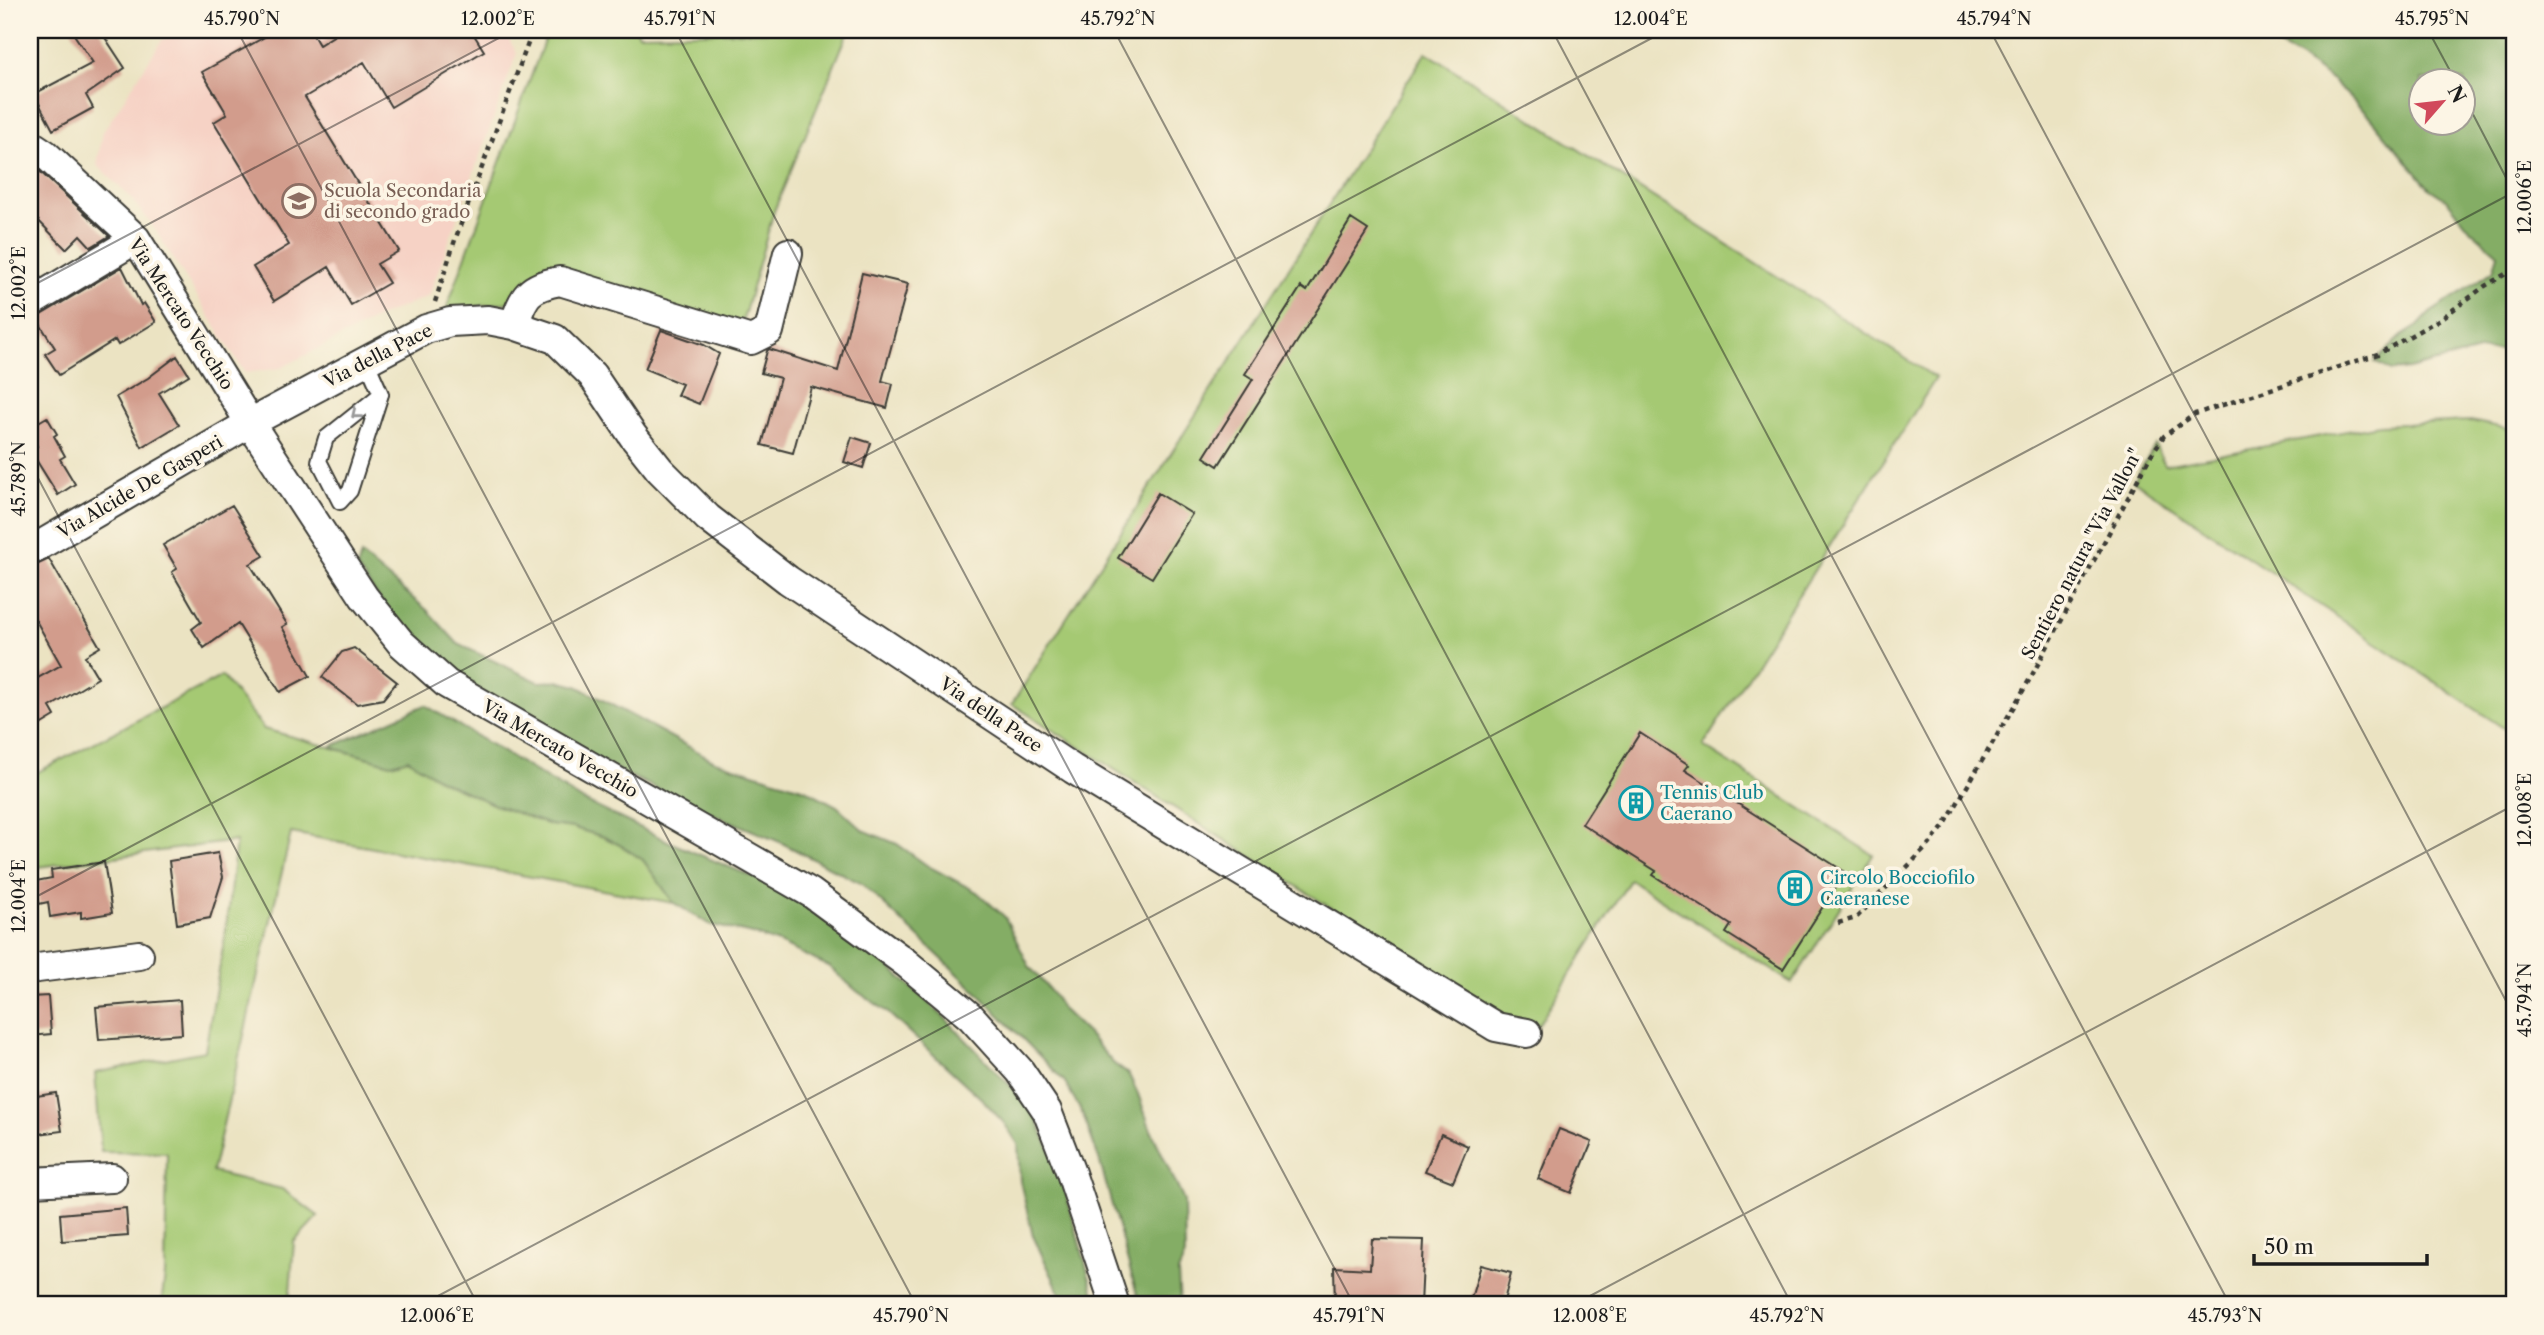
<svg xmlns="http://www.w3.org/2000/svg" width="2544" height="1335" viewBox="0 0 2544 1335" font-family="'Libre Caslon Text',serif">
<rect width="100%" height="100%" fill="#fcf5e5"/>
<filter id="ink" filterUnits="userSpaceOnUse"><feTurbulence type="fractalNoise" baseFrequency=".0143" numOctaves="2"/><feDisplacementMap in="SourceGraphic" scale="14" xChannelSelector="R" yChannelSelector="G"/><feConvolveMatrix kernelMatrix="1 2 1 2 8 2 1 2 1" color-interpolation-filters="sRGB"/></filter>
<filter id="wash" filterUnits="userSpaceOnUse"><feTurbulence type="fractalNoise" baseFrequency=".00686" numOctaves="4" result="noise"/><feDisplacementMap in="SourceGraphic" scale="28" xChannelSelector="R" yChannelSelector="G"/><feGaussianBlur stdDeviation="1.57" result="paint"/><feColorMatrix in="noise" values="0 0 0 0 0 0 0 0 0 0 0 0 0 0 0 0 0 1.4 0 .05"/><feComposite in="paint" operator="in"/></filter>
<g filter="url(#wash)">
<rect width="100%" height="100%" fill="#ebe3c2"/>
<path fill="#f6d2c5" d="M181,30H503L517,53L429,296L383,315L281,368L245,373L151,223L128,195L97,165L103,132L162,40Z"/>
<path fill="#a5c973" stroke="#607248" stroke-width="2" d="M548,30H638V34L849,30L774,211L740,330L541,267L512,302L446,310Z
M1426,52L1936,378L1703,746L1873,855L1792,983L1630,880L1531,1036L1012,704Z
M2471,421L2514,430V735L2134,481L2155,445L2165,465L2379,425Z
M222,676L264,729L391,764L408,759L442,781L495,805L550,825L574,828L604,837L620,845L643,860L674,903L291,833L212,1172L282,1189L318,1216L294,1242L289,1305H161L165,1275L167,1153L101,1152L95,1073L205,1051L225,936L236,841L30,868V776Z"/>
<path fill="#84ad65" stroke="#506440" stroke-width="2" fill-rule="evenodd" d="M2246,30H2514V350H2483L2409,369L2391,371L2375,362L2402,336L2418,326L2430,313L2493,271L2498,254L2471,230L2447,200L2430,189L2370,117L2330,78L2298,56ZM2422,80H2464V122H2422Z
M361,555L427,610L458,644L539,682L558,681L577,686L715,761L805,789L837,806L863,830L897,844L928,866L977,892L1005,917L1029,966L1053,994L1063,1010L1088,1034L1113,1063L1129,1075L1138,1094L1151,1130L1184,1201L1185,1255L1178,1273L1180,1305H1140L1099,1159L1083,1115L1065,1082L974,989L862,884L780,842L691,805L605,764L483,693L414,646L357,568Z
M425,705L584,801L674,844L763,881L837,919L945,1018L1032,1108L1060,1172L1097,1305H1060L1061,1295L1033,1236L1020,1181L1018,1144L1004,1123L985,1102L885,1010L858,992L828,966L779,943L753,934L711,925L674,903L643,860L620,845L604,837L574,828L550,825L495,805L442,781L408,759L391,764L330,747Z"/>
<g id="blocks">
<path fill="#d29c8c" d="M71,30H100L125,68L86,95L93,108L53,130L34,94L93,63Z
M277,30H310L319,45L343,30H471L484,51L391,107L364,62L305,97L399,251L377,264L389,283L351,305L329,267L274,301L253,267L289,245L214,122L227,114L202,72Z
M30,164L35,167L109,236L91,247L80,235L66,249L30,212Z
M1351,219L1368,230L1218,466L1204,457L1253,379L1245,374L1301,287L1307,291Z
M122,267L141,305L144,303L156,322L118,345L115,340L59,375L45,354L55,348L36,318Z
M862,273L908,284L882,381L893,384L887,408L811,387L793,453L762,445L780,378L761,373L767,351L769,349L838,371Z
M661,330L704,345L719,354L699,404L677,395L682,384L645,369Z
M177,356L189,375L159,393L179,425L142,447L116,397L148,378Z
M47,417L57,434L54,436L65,456L60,459L75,484L58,495L30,450L37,446L30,433V427Z
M852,437L871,443L863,468L844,462Z
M1158,493L1192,514L1152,578L1118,558Z
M232,505L264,556L250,564L287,624L282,627L310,676L280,692L238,624L204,648L192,629L201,622L172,572L177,569L163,545Z
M49,559L100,647L85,656L98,678L50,707L55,716L30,731V672L34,680L61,665L30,610V568Z
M354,648L397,682L383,699L357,704L322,677L342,652Z
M1640,733L1689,765L1685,770L1845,872L1783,969L1726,933L1731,925L1653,875L1656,871L1582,824Z
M218,853L223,877L210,918L177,924L169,861Z
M104,862L112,913L81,918V912L50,917L48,902L39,904L36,881L52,878L51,870Z
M48,996L51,1034L30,1036V997Z
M180,1000L182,1034L99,1040L96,1007Z
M56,1093L62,1131L30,1135V1097Z
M1559,1129L1592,1142L1571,1193L1538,1179Z
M1441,1134L1468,1146L1453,1182L1425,1171Z
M126,1208L128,1236L62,1241L60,1214Z
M1372,1239L1424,1240L1421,1305H1335L1334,1267L1370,1269Z
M1481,1265L1511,1273L1503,1305H1469Z"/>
</g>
</g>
<g filter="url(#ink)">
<use href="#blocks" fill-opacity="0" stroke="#3b3a35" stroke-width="2"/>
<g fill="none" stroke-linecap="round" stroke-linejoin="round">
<g stroke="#3b3a35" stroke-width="18">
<path id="lane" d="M366,360L381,394L326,438L319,461L340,502L350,491L381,394"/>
</g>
<g stroke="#3b3a35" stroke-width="32">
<path id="street" d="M30,144L45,154L136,239L250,423L364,597L401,643L447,684L811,893L906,963L971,1017L1020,1071L1047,1111L1071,1173L1115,1305
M30,303L136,239
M514,325C524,295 528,287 560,281L751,340L769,331L788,253
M30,551L250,423L426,329L450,322L488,320L514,325L555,339L592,375L633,436L660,470L708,518L788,580L1073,769L1496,1027L1527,1033
M30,969L139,955
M30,1182L112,1178"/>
</g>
<path stroke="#3b3a35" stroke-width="4.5" stroke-dasharray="5 5" stroke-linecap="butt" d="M435,302L455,240L533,30
M1838,923L1856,918L1929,845L1944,826L2031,677L2151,455L2164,436L2195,414L2378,354L2442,318L2485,286L2509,272L2514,273"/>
<use href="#lane" stroke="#fff" stroke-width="14"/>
<use href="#street" stroke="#fff" stroke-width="28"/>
</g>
<defs><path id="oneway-chevron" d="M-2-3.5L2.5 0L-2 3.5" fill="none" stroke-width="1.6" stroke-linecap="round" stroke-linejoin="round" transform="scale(1.75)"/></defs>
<use stroke="#999" href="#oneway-chevron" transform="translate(356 414) rotate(141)"/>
</g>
<path fill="none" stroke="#1c1c1c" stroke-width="2" stroke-opacity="0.45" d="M237,30L916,1305M675,30L1354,1305M1114,30L1792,1305M1552,30L2230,1305M1990,30L2514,1016M2428,30L2455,80M2464,97L2514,193M30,287L514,30M30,463L478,1305M30,900L1667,30M30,1287L40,1305M421,1305L2514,192M1573,1305L2514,805"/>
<defs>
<g id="school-ring" transform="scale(1.75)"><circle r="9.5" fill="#fcf5e5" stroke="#8d6e63" stroke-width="1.5"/><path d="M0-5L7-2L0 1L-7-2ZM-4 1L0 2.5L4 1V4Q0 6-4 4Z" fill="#8d6e63"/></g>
<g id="building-ring" transform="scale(1.75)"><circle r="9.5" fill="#fcf5e5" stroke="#0f9aa8" stroke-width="1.5"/><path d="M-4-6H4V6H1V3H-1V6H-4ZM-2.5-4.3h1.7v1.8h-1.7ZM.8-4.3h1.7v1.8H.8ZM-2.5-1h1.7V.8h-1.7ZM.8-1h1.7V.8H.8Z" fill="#0f9aa8"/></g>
</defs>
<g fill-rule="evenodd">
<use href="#school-ring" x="299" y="201"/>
<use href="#building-ring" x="1636" y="803"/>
<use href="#building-ring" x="1795" y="888"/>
</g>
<g text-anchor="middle" stroke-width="7" stroke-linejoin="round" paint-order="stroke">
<g font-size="18" fill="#785e54" stroke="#fcf5e5" text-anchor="start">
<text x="324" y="197">Scuola Secondaria<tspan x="324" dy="21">di secondo grado</tspan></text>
</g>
<g font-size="18" fill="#1c1c1c" stroke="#fcf5e5">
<text transform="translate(181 314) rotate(57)" y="6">Via Mercato Vecchio</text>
<text transform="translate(378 356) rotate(-27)" y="6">Via della Pace</text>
<text transform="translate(140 487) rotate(-30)" y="6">Via Alcide De Gasperi</text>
<text transform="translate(2082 554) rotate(-62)" y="6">Sentiero natura "Via Vallon"</text>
<text transform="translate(991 715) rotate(34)" y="6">Via della Pace</text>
<text transform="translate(560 749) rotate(30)" y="6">Via Mercato Vecchio</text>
</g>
<g font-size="18" fill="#0d838f" stroke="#fcf5e5" text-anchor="start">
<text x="1660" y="799">Tennis Club<tspan x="1660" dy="21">Caerano</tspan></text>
<text x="1820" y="884">Circolo Bocciofilo<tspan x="1820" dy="21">Caeranese</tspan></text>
</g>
</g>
<rect width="2544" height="1335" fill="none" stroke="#fcf5e5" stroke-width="77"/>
<g transform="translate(2442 102) rotate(62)"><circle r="33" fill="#fcf5e5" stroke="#a29e95" stroke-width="2"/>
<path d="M0-5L12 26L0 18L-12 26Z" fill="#d1495b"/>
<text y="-10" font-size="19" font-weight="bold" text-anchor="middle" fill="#1c1c1c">N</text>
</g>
<path d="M2254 1254v10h173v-10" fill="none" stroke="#1c1c1c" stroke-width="3.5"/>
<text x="2264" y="1254" font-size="21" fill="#1c1c1c" stroke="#fcf5e5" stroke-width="5" paint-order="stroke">50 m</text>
<rect x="38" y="38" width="2468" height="1258" fill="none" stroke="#1c1c1c" stroke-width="2.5"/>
<g font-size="18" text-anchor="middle" fill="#1c1c1c">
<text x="242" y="25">45.790°N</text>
<text x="498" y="25">12.002°E</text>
<text x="680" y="25">45.791°N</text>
<text x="1118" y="25">45.792°N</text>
<text x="1651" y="25">12.004°E</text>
<text x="1994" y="25">45.794°N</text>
<text x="2432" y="25">45.795°N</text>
<text transform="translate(2525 197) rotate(-90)" y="6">12.006°E</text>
<text transform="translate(19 283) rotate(-90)" y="6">12.002°E</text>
<text transform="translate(19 479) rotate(-90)" y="6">45.789°N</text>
<text transform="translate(2525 810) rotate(-90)" y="6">12.008°E</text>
<text transform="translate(19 896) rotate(-90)" y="6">12.004°E</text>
<text transform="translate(2525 1000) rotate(-90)" y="6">45.794°N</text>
<text x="437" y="1322">12.006°E</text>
<text x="911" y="1322">45.790°N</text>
<text x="1349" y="1322">45.791°N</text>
<text x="1590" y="1322">12.008°E</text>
<text x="1787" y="1322">45.792°N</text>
<text x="2225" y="1322">45.793°N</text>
</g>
</svg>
